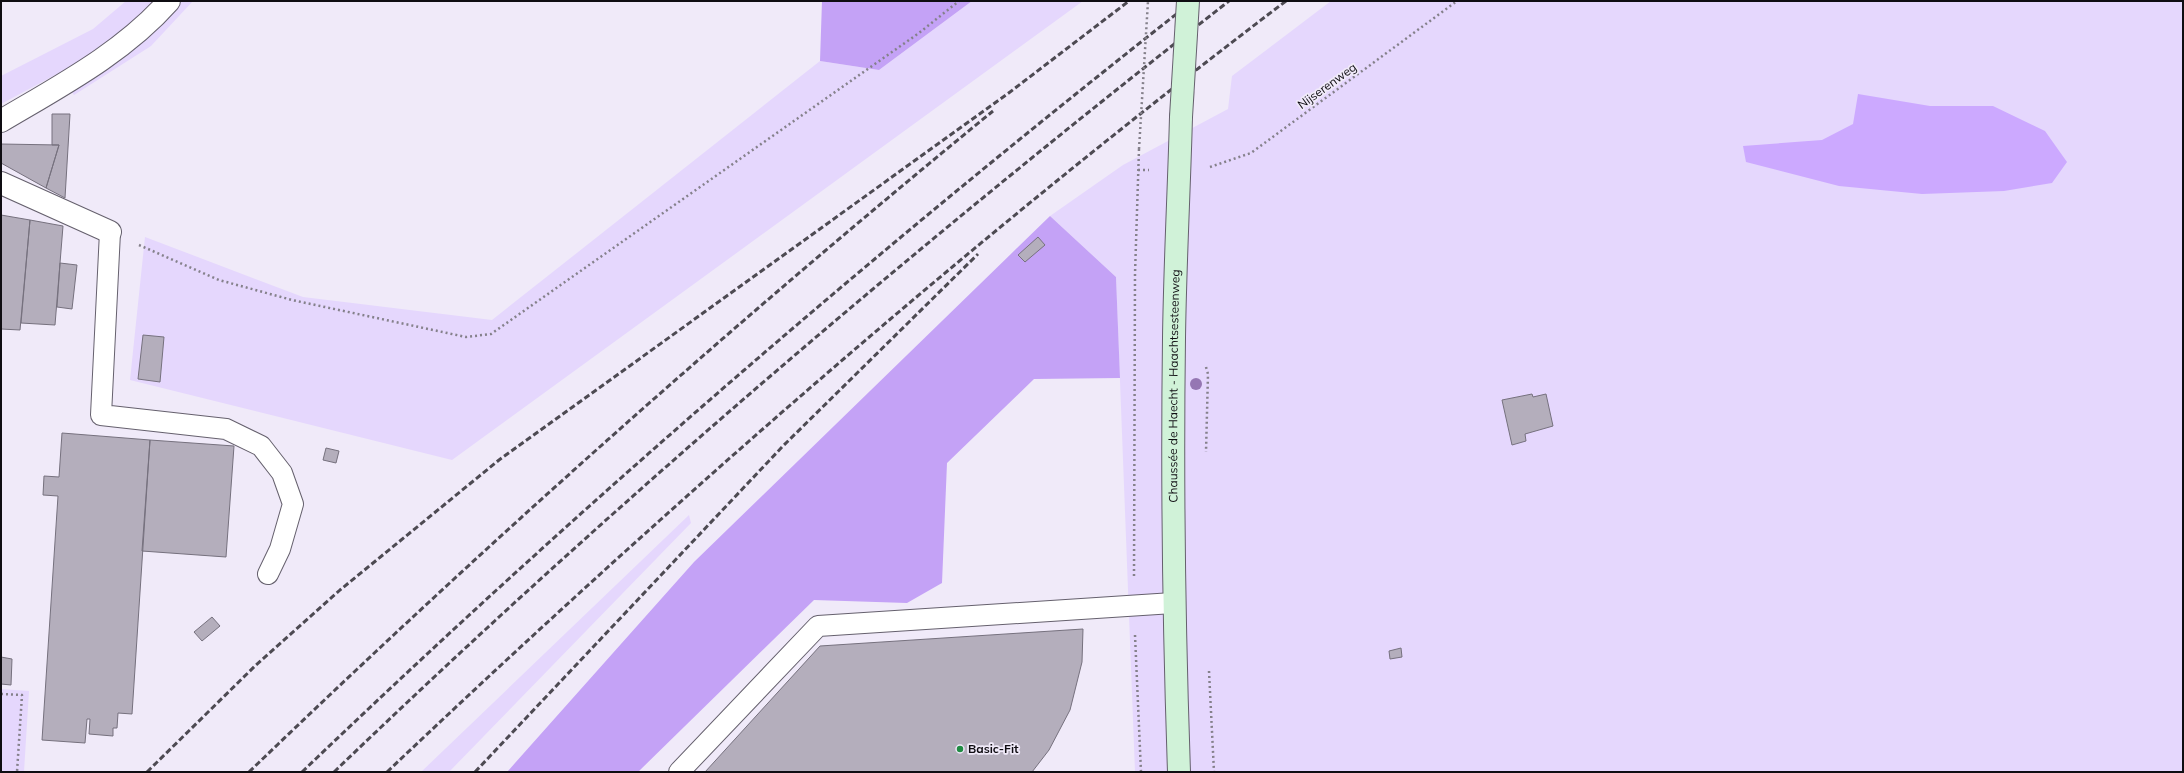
<svg xmlns="http://www.w3.org/2000/svg" width="2184" height="773" viewBox="0 0 2184 773" font-family="Mulish,sans-serif">
<rect width="100%" height="100%" fill="#f0eaf9"/>
<path fill="#e5d7fd" d="M126,1H193L151,46L74,95L59,73L1,104V76L93,29Z
M972,1H1083L452,460L130,380L145,237L303,297L492,320L820,61L879,70Z
M1331,1H2183V772H1135L1116,277L1050,216L1123,165L1228,109L1232,76Z
M689,515L691,523L449,772H421Z
M1,689L29,691L24,772H1Z"/>
<path fill="#c4a2f6" d="M822,1H972L879,70L820,61Z
M1050,216L1116,277L1120,378L1034,379L947,463L942,583L907,603L814,600L638,772H507L694,562Z"/>
<path fill="#cca9ff" d="M1858,94L1930,106H1993L2045,131L2067,162L2052,183L2004,191L1922,194L1839,186L1746,162L1743,146L1822,140L1853,124Z"/>
<path fill="#b4aebc" stroke="#76717e" d="M52,114H70L65,198L46,188L59,145H52Z
M1,144L59,145L46,188L1,163Z
M1,215L30,220L20,330L1,329Z
M30,220L63,226L55,325L21,323Z
M1038,237L1045,245L1025,262L1018,255Z
M60,263L77,265L72,309L57,307Z
M143,335L164,337L160,382L138,379Z
M1532,394L1533,397L1546,394L1553,426L1525,434L1526,441L1512,445L1502,400Z
M62,433L150,440L132,714L118,713L117,728H113V736L89,734L90,719H87L85,743L42,740L58,496L43,495L44,476L59,477Z
M150,440L234,446L226,557L142,551Z
M326,448L339,451L336,463L323,460Z
M212,617L220,626L202,641L194,632Z
M1083,629L1082,662L1070,710L1049,750L1032,772H705L820,646Z
M1401,648L1402,657L1390,659L1389,651Z
M1,657L12,659L11,685L1,684Z"/>
<g fill="none" stroke-linecap="round" stroke-linejoin="round">
<g stroke="#65606d" stroke-width="22">
<path id="lane" d="M110,232L101,415L226,429L261,446L282,473L293,504L280,549L268,574
M679,772L818,626L1173,603"/>
</g>
<g stroke="#65606d" stroke-width="24">
<path id="street" d="M1,121C60,86 123,53 169,1
M1,183L110,232"/>
</g>
<g stroke="#65606d" stroke-width="24">
<g id="secondary">
<path id="s1" d="M1179,772C1174,627 1172,483 1174,338C1175,264 1179,191 1181,117"/>
</g>
</g>
<path stroke="#85818b" stroke-width="2.5" stroke-dasharray="2 3" stroke-linecap="butt" d="M1210,167L1251,153L1457,1
M1138,170H1149
M139,245L219,280L292,300L466,337L491,334L919,33L959,1
M1206,367L1208,374L1206,452
M1134,576L1135,274L1139,149
M1135,635L1141,772
M1209,671L1214,772
M1,694L22,695L17,772"/>
<use href="#lane" stroke="#fff" stroke-width="20"/>
<use href="#street" stroke="#fff" stroke-width="22"/>
<use href="#secondary" stroke="#d0f2d8" stroke-width="22"/>
<path stroke="#4d4a52" stroke-width="3" stroke-dasharray="6 3" stroke-linecap="butt" d="M147,772L256,665L340,590L499,460L1010,92L1129,1
M249,772C488,542 736,321 993,111
M302,772C586,500 883,244 1193,1
M334,772C618,499 918,244 1229,1
M387,772C673,501 972,239 1286,1
M475,772L783,446L978,254"/>
<g stroke="#65606d" stroke-width="24" stroke-linecap="butt">
<path id="secondary-bridge" d="M1181,117L1188,1"/>
</g>
<path stroke="#85818b" stroke-width="2.5" stroke-dasharray="2 3" stroke-linecap="butt" d="M1139,149L1148,1"/>
<use href="#secondary-bridge" stroke="#d0f2d8" stroke-width="22"/>
</g>
<circle fill="#9576b3" cx="1196" cy="384" r="6"/>
<circle fill="#208c43" stroke="#f0eaf9" stroke-width="1.5" cx="960" cy="749" r="4"/>
<g text-anchor="middle" stroke-width="3.5" stroke-linejoin="round" paint-order="stroke">
<g font-size="12" fill="#0f0d12" stroke="#f0eaf9">
<text transform="translate(1327 86) rotate(-36)" y="4">Nijserenweg</text>
<text dy="4" stroke="none"><textPath href="#s1" startOffset="386">Chaussée de Haecht - Haachtsesteenweg</textPath></text>
</g>
<g font-size="12" font-weight="bold" fill="#0f0d12" stroke="#f0eaf9" text-anchor="start">
<text x="968" y="753">Basic-Fit</text>
</g>
</g>
<rect width="2184" height="773" fill="none" stroke="#0f0d12" stroke-width="4"/>
</svg>
